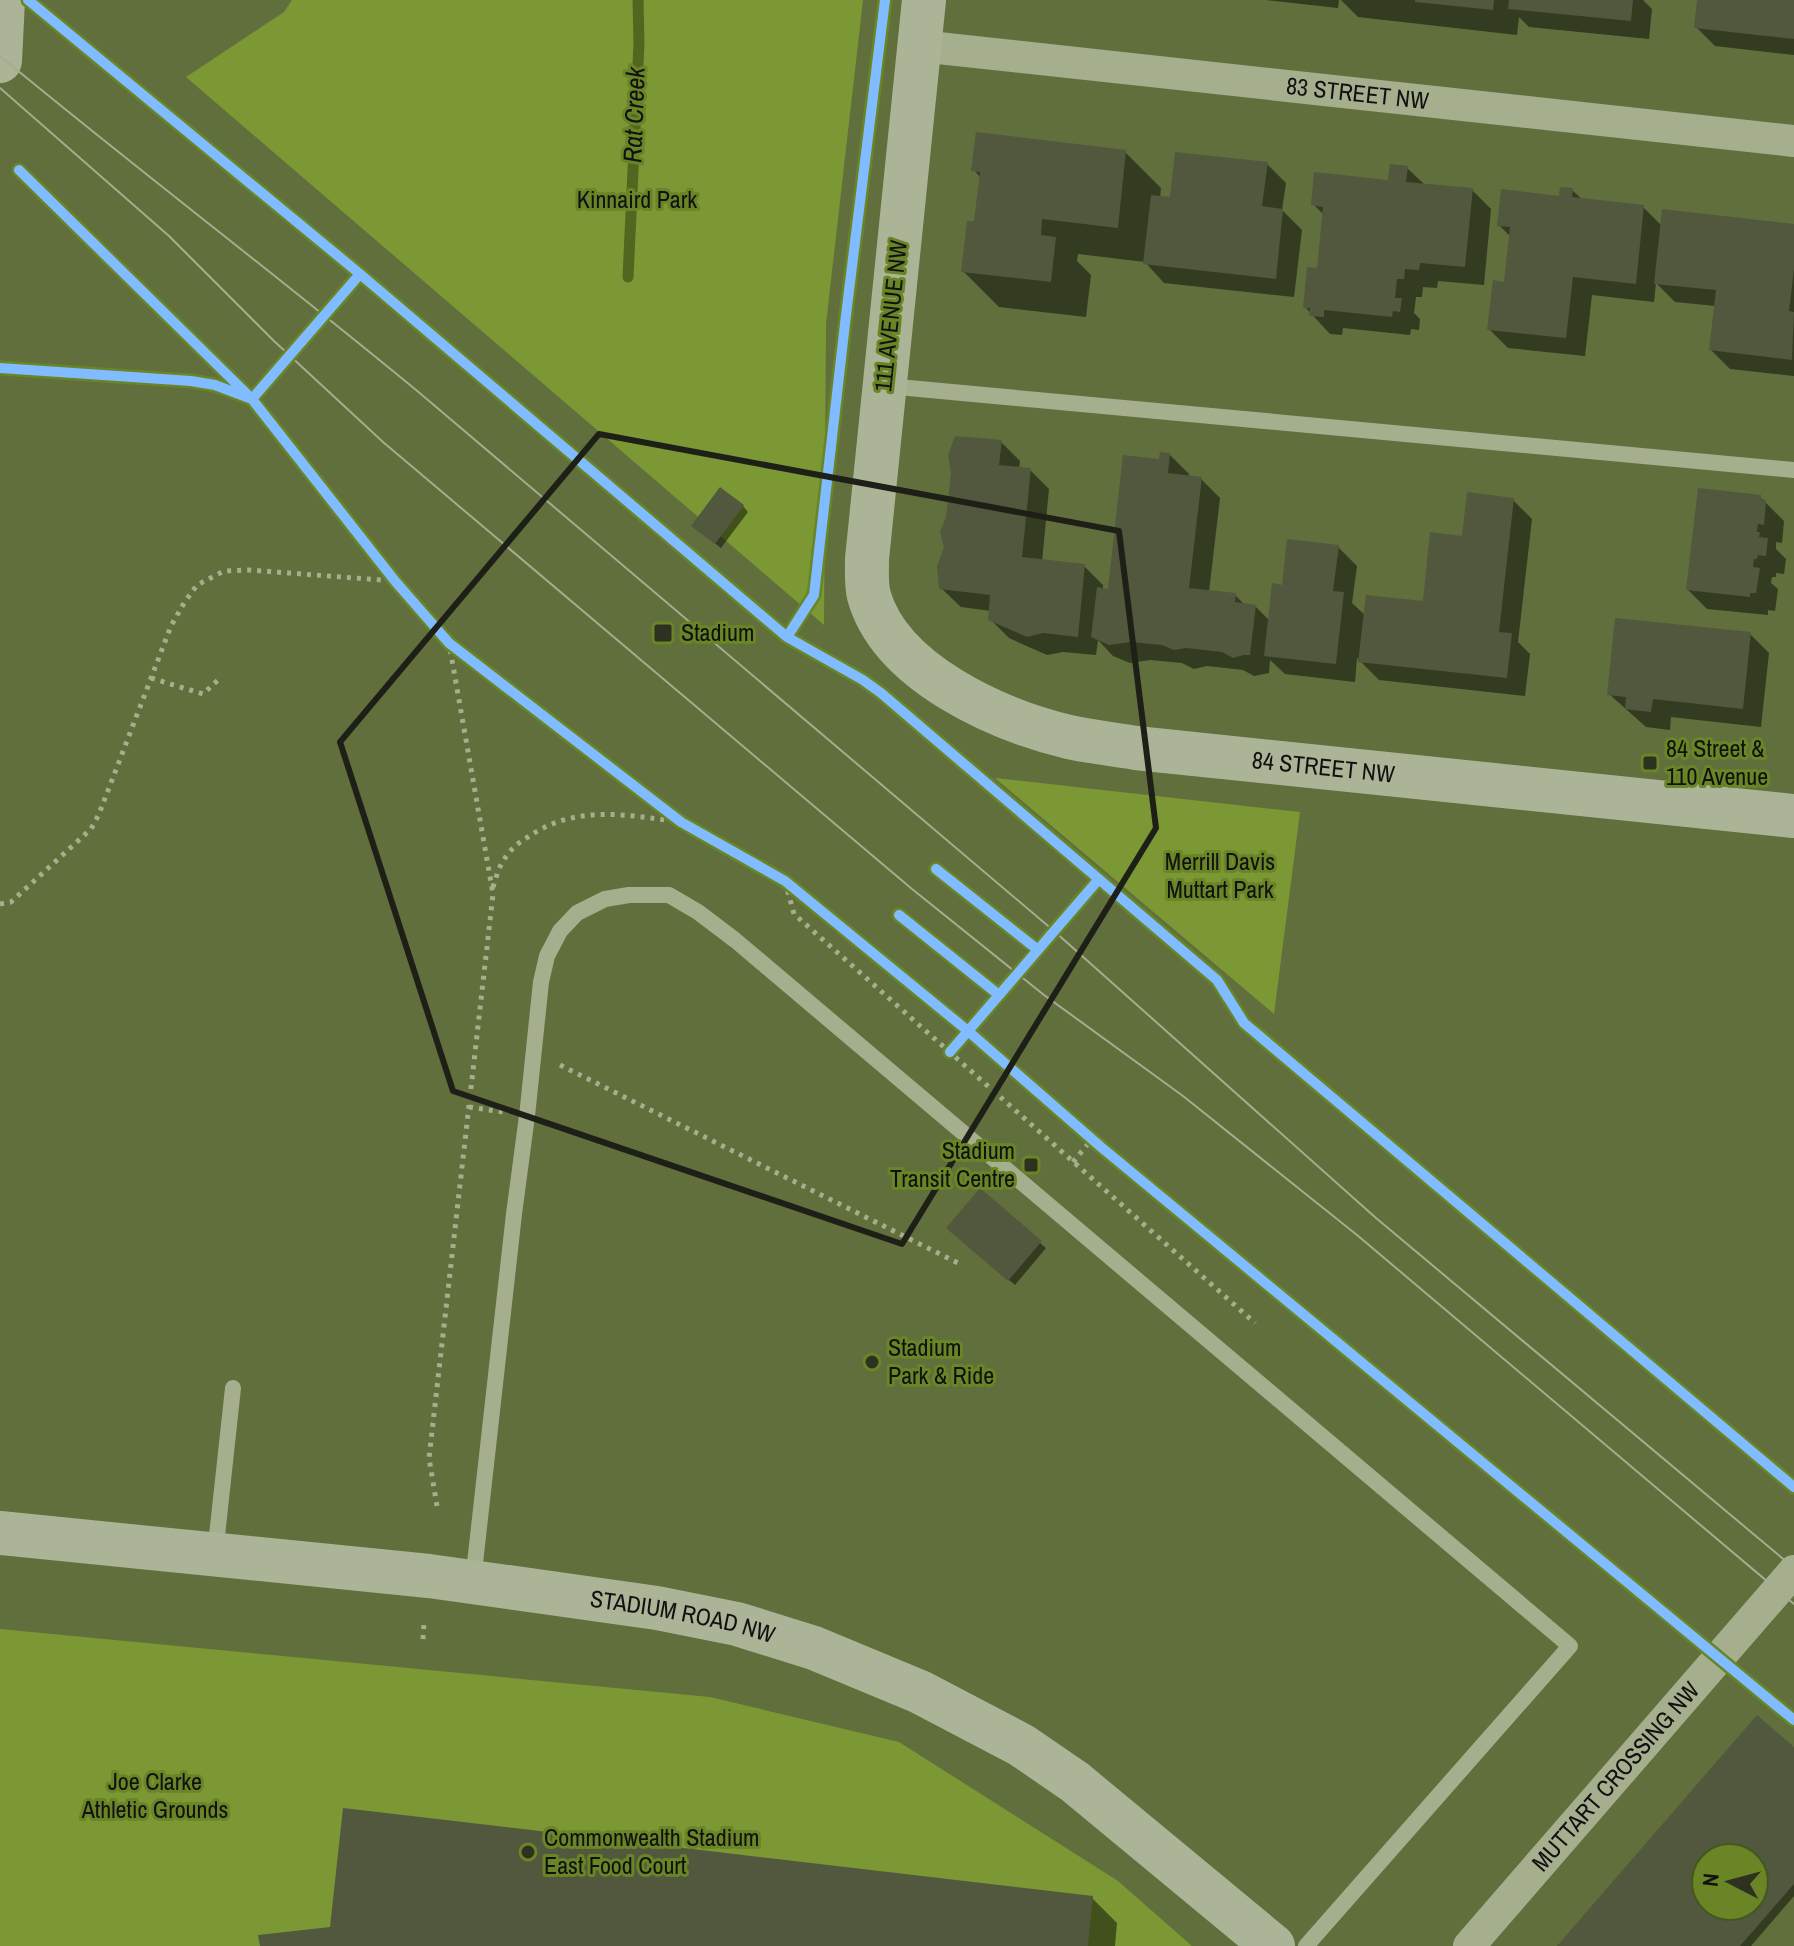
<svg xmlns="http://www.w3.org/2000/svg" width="1794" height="1946" viewBox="0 0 1794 1946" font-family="'Archivo Narrow',sans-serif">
<rect width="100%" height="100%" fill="#606f3c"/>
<path fill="#7c9835" d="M292,0H863L826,324L824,625L186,77L284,12Z
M995,778L1300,812L1274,1014Z
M0,1629L710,1697L899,1742L1118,1881L1192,1946H0Z"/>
<path fill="#0007" fill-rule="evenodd" d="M1266,0H1339L1338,8Z
M1341,0H1643L1652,9L1649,39L1529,27L1519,17L1517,35L1358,17Z
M1699,0H1794V55L1715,46L1696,27Z
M1125,152L1161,188L1160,198L1172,199L1267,164L1286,183L1282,210L1302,230L1294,297L1164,283L1145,262L1078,254L1077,261L1091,275L1086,317L999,307L963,271L976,224L981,178L974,170Z
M1407,168L1425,185L1472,190L1491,209L1484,285L1438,281L1437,288L1423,287L1422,297H1416L1414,313L1420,319L1419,330L1411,329L1410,335L1343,328L1342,335L1330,334L1305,307L1319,270L1324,215L1314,205L1390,182Z
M1572,190L1583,200L1643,207L1662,226H1794V376L1730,369L1711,350L1716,306L1675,302L1656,283L1654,302L1592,295L1585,356L1508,348L1489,329L1506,284L1511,237L1499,225L1561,198Z
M1001,442L1020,461L1019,469L1030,470L1049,489L1042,562L1084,566L1103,585V590L1110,591L1161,462L1170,455L1189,474L1188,477L1201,479L1220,498L1209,592L1235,595L1245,605L1255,606L1270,621L1283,587L1338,547L1357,566L1352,603L1366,616L1425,603L1464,538L1513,500L1532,519L1518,642L1530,654L1525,696L1379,680L1357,658L1355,682L1285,674L1270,660L1269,673L1254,676L1243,670L1207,666L1194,669L1182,663L1150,660L1130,663L1113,656L1098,640L1096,655L1063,652L1047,655L1009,638L990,619L991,611L961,607L941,588Z
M1760,497L1784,521L1782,543L1776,542V549L1786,559L1784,574L1776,573V577H1772L1771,583L1778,589L1775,611L1768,610V615L1707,609L1688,590Z
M743,506L748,512L721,548L699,531Z
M1750,634L1769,653L1761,727L1671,717L1670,730L1646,727L1609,694Z
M954,1233L1040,1243L1046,1248L1015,1285Z
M1794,1750V1896L1751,1946H1559ZM1706,1858H1754V1906H1706Z
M1092,1898L1117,1923L1115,1946H262Z"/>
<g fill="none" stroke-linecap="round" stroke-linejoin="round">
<path stroke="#51661e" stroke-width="11" d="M628,277L639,43L638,0"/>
</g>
<path fill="#51583d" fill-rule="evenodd" d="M1415,0H1494L1493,10L1415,2Z
M1509,0H1633L1631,21L1508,9Z
M1697,0H1794V39L1694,28Z
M976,132L1126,150L1118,228L1042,219L1041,235L1056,237L1051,282L961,272L967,221H974L980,172L971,171Z
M1175,152L1268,162L1262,206L1283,209L1276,279L1143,264L1151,195L1170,197Z
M1390,164L1408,166L1406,182L1473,188L1465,267L1420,263L1419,270L1405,269L1404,279H1397L1395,298H1402L1400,312L1393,311L1392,317L1324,310V317L1309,316L1310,308H1303L1307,267L1317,268L1323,207L1311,205L1314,172L1388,180Z
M1560,187L1573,188L1572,197L1644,205L1636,284L1573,277L1566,338L1487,330L1493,280L1504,282L1510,227L1497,226L1501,189L1559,196Z
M1662,209L1794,224V269L1789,311L1794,312L1792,360L1709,350L1716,290L1654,284Z
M955,436L1002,440L999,465L1031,468L1022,557L1085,564L1078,637L1043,633L1027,637L988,620L990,595L939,589L937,566L944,547L940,532L946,517L951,473L948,455Z
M1160,452L1170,453L1168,473L1202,477L1189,588L1236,593L1235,602L1256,605L1250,655H1244L1233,658L1222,652L1186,648L1174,650L1162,645L1130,642L1109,645L1091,637L1097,587L1108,589L1123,455L1159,459Z
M720,487L744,505L715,544L691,526Z
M1698,488L1761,495V499L1766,500L1764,525L1758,524L1757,532H1760L1759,537L1768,538L1766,556L1758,555L1757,559H1754L1753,567L1760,568L1756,593H1750V597L1686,590Z
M1467,492L1514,498L1499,632L1512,633L1507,678L1358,662L1366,595L1423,601L1430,532L1462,536Z
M1287,539L1339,545L1333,591L1344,592L1336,664L1264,656L1272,583L1282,585Z
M1615,618L1751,632L1743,709L1653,699L1651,712L1625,709L1626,697L1607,695Z
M980,1188L1042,1241L1008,1281L946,1228Z
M1757,1715L1794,1747V1884L1740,1946H1557ZM1706,1858H1754V1906H1706Z
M343,1808L1093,1896L1088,1946H260L258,1935L330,1927Z"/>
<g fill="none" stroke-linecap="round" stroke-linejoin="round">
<path stroke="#a5af8e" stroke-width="5" stroke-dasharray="4 6" stroke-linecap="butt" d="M151,678L203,694L218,680
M785,881L794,914L1255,1323
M493,887C496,878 499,866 505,858C511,849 519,842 528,837C576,804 627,815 681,822
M0,904L11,902L91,829L99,814L171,626L184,603L197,585L224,571L249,570L395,581
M560,1065L960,1264
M469,1107L503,1112
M1073,1162L1092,1139
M437,1506L429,1458L493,894L449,643
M423,1639L424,1622"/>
<path stroke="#a5af8e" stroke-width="16" d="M887,386L1794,470
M215,1554L233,1388
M473,1581L514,1214L527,1116L541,982L547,956L560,931L577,913L605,899L629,895H669L698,912L735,940L1570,1646L1306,1946"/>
<g stroke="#a5af8e" stroke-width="32">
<path id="s1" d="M920,46L1794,141"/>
<path id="s2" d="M1469,1946L1794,1571"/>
</g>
<g stroke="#acb497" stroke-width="44">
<path id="s3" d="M924,0L867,559C867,571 866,585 869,596C891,673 998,720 1069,737C1091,742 1113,744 1136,748L1794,816"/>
<path d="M0,61L3,0"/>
<path id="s4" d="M0,1533L429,1576L657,1608L737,1624L814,1648L920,1692L1021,1745L1075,1782L1273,1946"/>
</g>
<path stroke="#a4ad8f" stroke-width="2" d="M0,56C139,171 283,280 422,395L1054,931L1376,1218L1794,1568
M0,88L169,236L274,341L383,442L912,889L1044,995L1183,1096L1357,1235L1794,1604"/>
<g stroke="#698526" stroke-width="15">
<path id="cycleway" d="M28,0L360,274L787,637L863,680L881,693L1217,980L1244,1023L1794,1487
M19,170L252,399L360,274
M0,368L191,381L215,385L252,399L395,581L449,643L681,822L785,881L968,1031L1101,1147L1794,1720
M787,637L814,595L846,315L885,0
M936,869L1038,950
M899,915L999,995
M950,1052L1099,879"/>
</g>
<use href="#cycleway" stroke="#80bcff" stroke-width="10"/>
</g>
<path fill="none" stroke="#1e2018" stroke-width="6" stroke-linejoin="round" d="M599,434L1119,531L1156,828L902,1244L453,1091L340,742Z"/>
<g fill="#2d3220" stroke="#698526" stroke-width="3">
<rect x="653" y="623" width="20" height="20" rx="4"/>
<rect x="1642" y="755" width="16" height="16" rx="4"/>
<rect x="1023" y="1157" width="16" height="16" rx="4"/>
<circle cx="872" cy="1362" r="8"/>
<circle cx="528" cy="1852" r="8"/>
</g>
<g text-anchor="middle" stroke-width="6" stroke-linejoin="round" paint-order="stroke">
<g font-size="24" fill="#111" stroke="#698526">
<text dy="8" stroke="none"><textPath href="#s1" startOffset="440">83 STREET NW</textPath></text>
<text transform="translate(891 316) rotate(-84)" y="8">111 AVENUE NW</text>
<text dy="8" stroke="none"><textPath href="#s3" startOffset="1110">84 STREET NW</textPath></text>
<text dy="8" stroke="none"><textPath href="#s4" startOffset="688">STADIUM ROAD NW</textPath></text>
<text dy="8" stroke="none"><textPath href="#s2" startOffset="224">MUTTART CROSSING NW</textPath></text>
</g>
<g font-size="24" fill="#111" stroke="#698526">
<text x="637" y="208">Kinnaird Park</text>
<text x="1220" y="870">Merrill Davis<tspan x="1220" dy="28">Muttart Park</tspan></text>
<text x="155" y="1790">Joe Clarke<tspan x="155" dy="28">Athletic Grounds</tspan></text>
</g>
<g font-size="24" fill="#111" stroke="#698526" text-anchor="start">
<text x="681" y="641">Stadium</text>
<text x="1666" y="757">84 Street &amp;<tspan x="1666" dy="28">110 Avenue</tspan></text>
<text x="1015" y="1159" text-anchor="end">Stadium<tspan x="1015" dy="28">Transit Centre</tspan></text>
<text x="888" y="1356">Stadium<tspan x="888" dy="28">Park &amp; Ride</tspan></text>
<text x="544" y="1846">Commonwealth Stadium<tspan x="544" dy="28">East Food Court</tspan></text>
</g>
<g font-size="26" font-style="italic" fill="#111" stroke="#698526">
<text transform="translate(634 115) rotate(-88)" y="9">Rat Creek</text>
</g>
</g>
<g transform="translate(1730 1882) rotate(276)"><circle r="38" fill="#698526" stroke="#46571e" stroke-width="2"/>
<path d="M0-6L14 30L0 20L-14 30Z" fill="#2d3220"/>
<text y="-12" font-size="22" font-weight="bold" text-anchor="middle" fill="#111111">N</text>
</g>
</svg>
